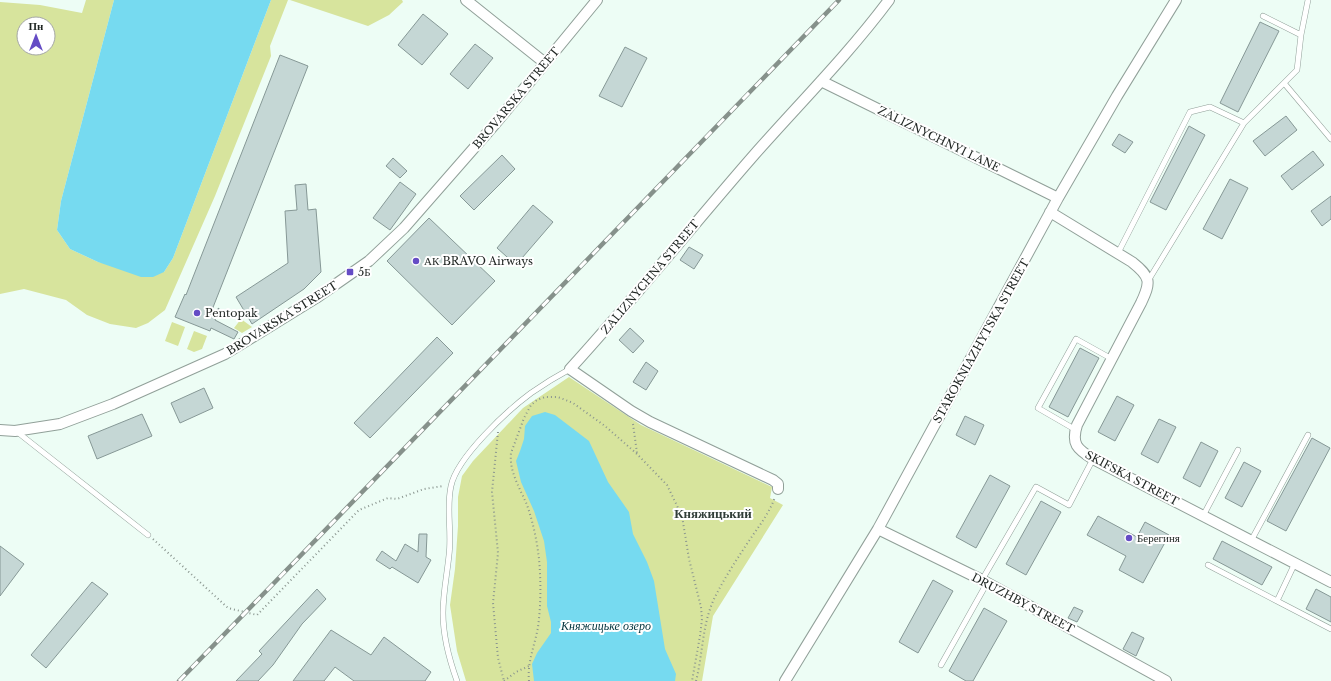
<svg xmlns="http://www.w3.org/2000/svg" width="1331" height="681" viewBox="0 0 1331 681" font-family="'Libre Baskerville',serif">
<rect width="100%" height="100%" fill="#edfdf5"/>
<path fill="#d7e49d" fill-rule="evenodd" d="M86,0H114L61,201L57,230L70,249L98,262L164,272L173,258L271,0H288L270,46L271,56L215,196L165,310L148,323L136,328L110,324L87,315L66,300L24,289L0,294V2L40,5L82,13ZM24,24H48V48H24Z
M290,0H402L403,2L389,15L368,26Z
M241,319L252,327L242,333L234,328Z
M172,322L185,327L178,346L165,341Z
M194,331L207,336L202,349L194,352L187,349Z
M569,377L641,425L772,487L770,498L783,505L713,616L702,681H466L457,651L450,605L455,569L458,526V497L462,476L473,461L523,408Z"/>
<path fill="#76daf0" d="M114,0H271L173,258L164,272L153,277H141L98,262L70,249L57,230L61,201Z
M545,412L555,415L589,441L608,482L629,512L633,534L647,562L654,581L665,649L676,674L675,681H534L532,664L537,653L551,633V622L547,606V562L544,541L534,511L521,482L516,461L520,451L524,439L525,426L532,416Z"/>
<path fill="#c5d7d5" stroke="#869896" d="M423,14L448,34L422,65L398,45Z
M1260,22L1279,31L1238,112L1220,103Z
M475,44L493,58L468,89L450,74Z
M625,47L647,58L622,107L599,96Z
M280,55L308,66L210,315L219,308L215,320L238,332L234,339L211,328L210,331L175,317L185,294L186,295Z
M1286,116L1297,130L1265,156L1253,141Z
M1189,126L1205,135L1166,210L1150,202Z
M1119,134L1133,142L1125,153L1112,145Z
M1313,151L1324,165L1292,190L1281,176Z
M502,155L515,169L474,210L460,196Z
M393,158L407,171L400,178L386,166Z
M1230,179L1248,188L1222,239L1203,229Z
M400,182L416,194L390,230L373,218Z
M306,184L308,210L316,209L321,272L304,289L252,324L236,297L288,263L285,211L297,210L295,185Z
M1331,196V219L1322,226L1311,211Z
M533,205L553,222L516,265L497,248Z
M429,218L495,281L452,325L387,261Z
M689,247L703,255L694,269L680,260Z
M630,328L644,341L633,353L619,340Z
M437,337L453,353L370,438L354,423Z
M1080,348L1099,358L1068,417L1049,407Z
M646,362L658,371L646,390L633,382Z
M204,388L213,408L180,423L171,403Z
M1117,396L1134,405L1115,441L1098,432Z
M142,414L152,436L97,459L88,436Z
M965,416L984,425L975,445L956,435Z
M1159,419L1176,427L1158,463L1141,454Z
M1312,438L1330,448L1286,531L1267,521Z
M1201,442L1218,451L1200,487L1183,478Z
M1244,462L1261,471L1242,507L1225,498Z
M990,475L1010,486L976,548L956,537Z
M1041,501L1061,512L1026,575L1006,564Z
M1098,516L1137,537L1145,522L1169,535L1143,583L1119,570L1126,556L1087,535Z
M419,534H427L426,557L431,560L418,583L392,567L390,569L376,560L382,551L396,561L405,544L418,552Z
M1222,541L1272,567L1262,585L1213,559Z
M0,546L24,564L0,596Z
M933,580L953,591L918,653L899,642Z
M92,582L108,594L46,668L31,655Z
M317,589L326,599L302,624L273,665L258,681H236L262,654L259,651Z
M1316,589L1331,597V622L1306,609Z
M1074,607L1083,611L1077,622L1068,618Z
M984,608L1007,621L973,681H966L949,671Z
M331,630L371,655L384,637L431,672L425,681H354L335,667L324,681H293Z
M1132,632L1144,638L1136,656L1123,649Z"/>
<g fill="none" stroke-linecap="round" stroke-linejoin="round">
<g stroke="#91a099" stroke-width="6">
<path id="lane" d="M1263,16L1301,35
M1284,83L1331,139
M1118,253L1190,112L1210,107L1244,123
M1148,281L1244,123L1297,70L1301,35L1308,0
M1076,430L1038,408L1076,339L1112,359
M16,431L148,535
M1203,516L1238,450
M1251,541L1308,435
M1295,563L1277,601L1331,629
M1208,565L1277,601
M982,580L1036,487L1069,505L1093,459
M941,665L987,583
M457,681C449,659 443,636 443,613C443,593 447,575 449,555C452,532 446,508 451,486C457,457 508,410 531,393C544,384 557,376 570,369"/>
</g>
<g stroke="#91a099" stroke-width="12">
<path id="street" d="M466,0L545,63
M821,81L1058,198
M1050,212L1132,262C1151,277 1151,282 1141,303L1077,425C1071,444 1077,449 1093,459L1331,582
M0,430L15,431L60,424L113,404L225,354L316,298L369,261L404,228L495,124L597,0
M778,489V484L773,480L650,422L631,411L570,369C634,299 692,226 754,155C799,104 848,55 889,0
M878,529L982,580L1166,681
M785,681L878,529L1058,198L1117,96L1176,0"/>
</g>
<path stroke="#8a958f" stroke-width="2" stroke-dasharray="1 3" stroke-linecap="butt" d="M633,424L637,453
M498,432L492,492L498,553L493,603L498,658L504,681
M153,539L228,608L257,615L359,510L388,498L397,499L424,489L443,486
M504,681L516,672L529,666
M529,681C527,662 535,645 538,627C541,605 541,581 539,559C537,541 533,522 527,505C520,488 509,472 511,453L524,418L531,405L537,400L545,397H558L573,403L605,426L637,454L667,485L682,516L689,559L701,607L702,619L700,636L692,681
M696,681C703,654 702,623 715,597C723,581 733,565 743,550C754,532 768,517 775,497"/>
<use href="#lane" stroke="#fff" stroke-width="5"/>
<use href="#street" stroke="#fff" stroke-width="10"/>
<g stroke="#86918b" stroke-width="4.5">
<path id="rail" d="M179,681L839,0"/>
</g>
<use href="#rail" stroke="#fff" stroke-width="3" stroke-dasharray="9" stroke-linecap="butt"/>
</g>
<g fill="#654cc5" stroke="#fff" stroke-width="1.5">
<circle cx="416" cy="261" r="4"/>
<rect x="346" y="268" width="8" height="8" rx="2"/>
<circle cx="197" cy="313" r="4"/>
<circle cx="1129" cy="538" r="4"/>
</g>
<g text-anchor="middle" stroke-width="4" stroke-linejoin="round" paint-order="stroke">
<g font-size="11" fill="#1e2421" stroke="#fff">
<text transform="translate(516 98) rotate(-50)" y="4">BROVARSKA STREET</text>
<text transform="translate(939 139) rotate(26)" y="4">ZALIZNYCHNYI LANE</text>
<text transform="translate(650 277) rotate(-50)" y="4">ZALIZNYCHNA STREET</text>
<text transform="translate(282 318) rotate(-32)" y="4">BROVARSKA STREET</text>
<text transform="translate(981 341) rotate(-61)" y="4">STAROKNIAZHYTSKA STREET</text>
<text transform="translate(1132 478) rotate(28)" y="4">SKIFSKA STREET</text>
<text transform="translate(1023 603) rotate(28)" y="4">DRUZHBY STREET</text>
</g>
<g font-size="11" fill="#1e2421" stroke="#fff" text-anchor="start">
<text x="424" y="265">АК BRAVO Airways</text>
<text x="358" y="276">5Б</text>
<text x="205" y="317">Pentopak</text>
<text x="1137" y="542">Берегиня</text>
</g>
<g font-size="12" font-style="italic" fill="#00323c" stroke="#fff">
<text x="606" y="630">Княжицьке озеро</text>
</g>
<g font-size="13" font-weight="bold" fill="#313e38" stroke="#fff">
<text x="713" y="518">Княжицький</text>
</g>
</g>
<g transform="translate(36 36)"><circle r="19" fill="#ffffff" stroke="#a5a7a6"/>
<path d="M0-3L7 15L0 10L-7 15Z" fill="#654cc5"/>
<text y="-6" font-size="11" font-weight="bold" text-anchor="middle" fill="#1e2421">Пн</text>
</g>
</svg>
